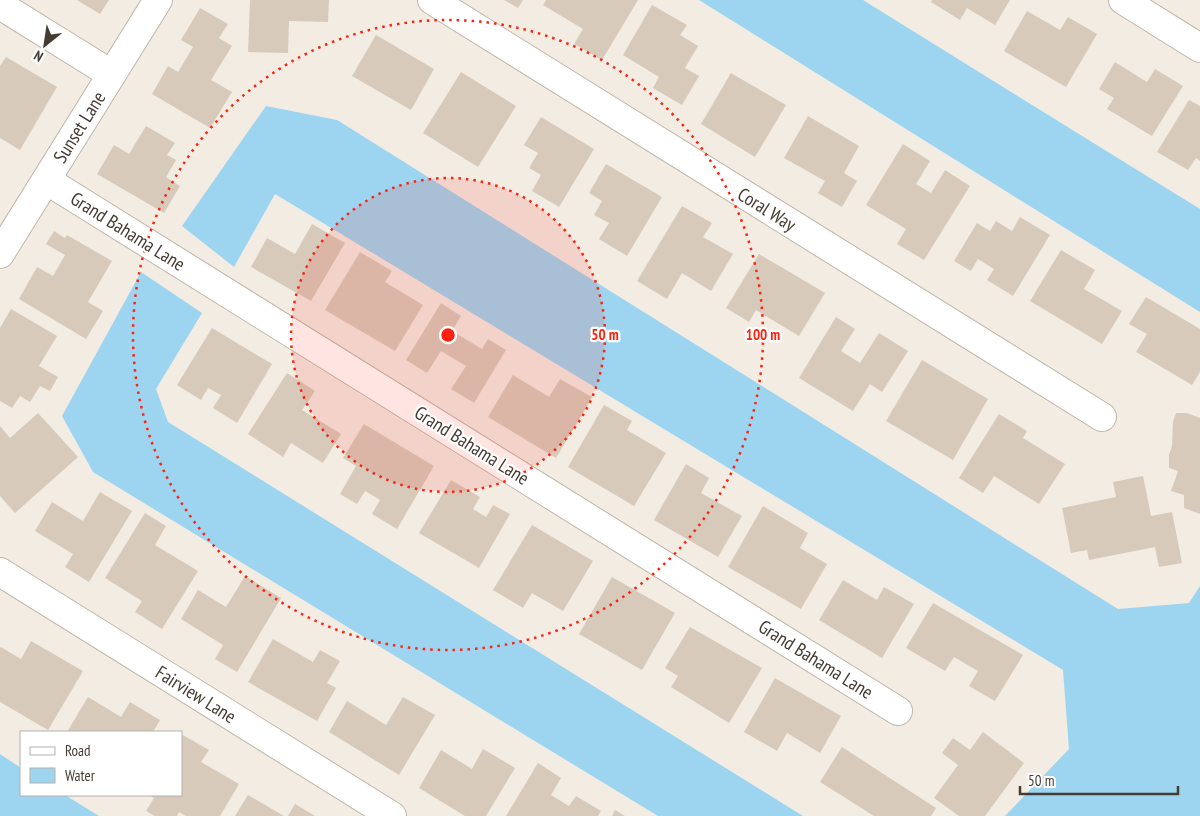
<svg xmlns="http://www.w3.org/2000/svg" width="1200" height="816" viewBox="0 0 1200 816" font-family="'PT Sans Narrow',sans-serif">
<rect width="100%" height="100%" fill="#f2ece3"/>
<path fill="#9dd5f1" d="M699,0H863L1200,209V312Z
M266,106L337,120L1118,609L1189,603L1200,586V816H1005L1069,749L1063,670L275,194L234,267L182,226Z
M141,272L202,313L156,389L168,422L803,816H658L93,472L62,416Z
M0,754L21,768V795H65L99,816H0Z"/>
<path fill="#d7cabb" d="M77,0H109L100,14Z
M250,0H329L328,22L289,21L288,53L248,52Z
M504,0H523L518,8Z
M546,0H638L602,60L574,44L583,29L543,5Z
M932,0H1010L995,25L967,8L960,20L931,2Z
M652,5L687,25L680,35L698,46L685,68L699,76L682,105L653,88L659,77L623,55Z
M200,8L228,24L219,38L232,46L211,80L232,92L210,128L152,94L168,66L178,72L193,47L181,40Z
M1027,11L1060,30L1068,17L1097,34L1066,87L1004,51Z
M376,35L434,69L411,110L352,76Z
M6,57L57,87L20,150L0,138V66Z
M1115,62L1147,82L1155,69L1183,86L1152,136L1107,109L1114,98L1099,89Z
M461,72L516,106L478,167L423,133Z
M731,73L786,105L755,157L701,124Z
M1189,100L1200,106V161L1196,158L1188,170L1157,152Z
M808,116L859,146L844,173L857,181L842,207L818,193L825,181L784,158Z
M541,117L594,149L559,207L532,191L541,175L529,168L538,153L524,145Z
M146,126L175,143L167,155L176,160L166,177L180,186L164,213L97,174L114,145L129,154Z
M903,144L930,161L916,184L931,193L945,170L970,186L924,260L897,244L906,229L866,205Z
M606,164L662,197L627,256L599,239L609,223L594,215L602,201L589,193Z
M682,206L712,223L703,237L733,254L711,291L682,273L667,299L637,281Z
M1020,217L1050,235L1013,296L987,280L994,269L978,259L971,271L954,261L977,223L990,231L996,221L1012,231Z
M312,224L345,243L311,301L251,267L267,238L295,254Z
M54,231L65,238L67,235L112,261L88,302L103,311L86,339L19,299L37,267L53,276L65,255L46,244Z
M1061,250L1095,270L1084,289L1122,311L1102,344L1030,301Z
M360,252L392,271L385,282L423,305L395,351L325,310Z
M759,254L825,293L799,336L756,310L749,322L726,308Z
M1146,297L1200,329V372L1192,385L1136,352L1147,334L1129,324Z
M441,303L461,316L452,331L482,349L488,339L506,350L474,403L451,389L466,366L441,351L427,373L406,360Z
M11,309L57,336L39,366L58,377L50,391L40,386L30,402L20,396L12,408L0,401V328Z
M836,317L855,329L841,351L860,363L879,333L908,351L882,392L870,384L853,411L799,378Z
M212,328L272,364L237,423L213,408L221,395L208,388L201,400L177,385Z
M922,360L988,399L953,460L886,421Z
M287,373L315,391L302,410L341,434L323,463L291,443L283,457L248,434Z
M513,375L549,397L560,379L592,397L556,458L488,417Z
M604,405L632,421L627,430L666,453L634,506L568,467Z
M38,413L78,457L15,513L0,496V426L10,438Z
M1176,413H1187L1200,418V514L1184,508V495L1171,491L1178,471L1169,468V455L1172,446L1173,422Z
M999,414L1027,431L1023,438L1065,464L1039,504L994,476L983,493L959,478Z
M364,424L434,466L397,529L372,514L380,500L365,491L357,504L340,494L356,466L343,458Z
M686,464L709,478L701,493L742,516L718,557L654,520Z
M1143,476L1151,516L1172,512L1182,563L1159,567L1155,547L1089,560L1087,550L1071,553L1062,508L1116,497L1113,482Z
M451,480L480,497L473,509L486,517L493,505L510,514L479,568L419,533Z
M100,492L132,511L89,582L65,567L73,554L35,531L52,502L83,521Z
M763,506L808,533L800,548L827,564L801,609L728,567Z
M145,513L166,526L155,545L198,571L162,629L135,612L142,601L105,578Z
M532,525L593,561L563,611L532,593L523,608L493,590Z
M245,576L281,598L237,672L215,659L223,645L181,619L198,590L226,607Z
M612,577L675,613L642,670L579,634Z
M843,580L877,600L884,587L914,604L882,658L819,620Z
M933,603L1023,655L995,701L969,686L978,671L954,657L945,671L906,648Z
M690,627L762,668L729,723L671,687L678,676L665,668Z
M273,639L313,662L320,650L340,661L327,683L336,688L317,721L248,682Z
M31,641L83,671L48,730L0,702V648L1,647L21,659Z
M775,678L841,716L820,753L787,733L777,751L744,732Z
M88,697L121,717L130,702L160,720L153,732H67Z
M403,697L435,715L399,775L329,732L347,701L386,725Z
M983,732L1024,763L985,816H959L934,798L958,765L942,753L953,738L970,750Z
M181,734L209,750L201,762L239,784L220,816H186L179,812L177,816H155L146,811L154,798L149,795H181Z
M842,747L936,808L931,816H874L820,782Z
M483,749L515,768L486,816H465L419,788L441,750L472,769Z
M538,763L561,778L551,795L569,806L576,796L601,811L598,816H506Z
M248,795L284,816H235Z
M295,804L315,816H288Z
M615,810L625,816H612Z"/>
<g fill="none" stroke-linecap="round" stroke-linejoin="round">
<g stroke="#c0b6a9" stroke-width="30">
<path id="minor" d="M432,0L1102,417
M1123,0L1200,48
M0,5L111,74
M46,180L898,711
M0,254L158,0
M0,572L392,816"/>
</g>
<use href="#minor" stroke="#fff" stroke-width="28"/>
</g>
<circle cx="448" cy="335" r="157" fill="#fe210d" fill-opacity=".12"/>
<g fill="none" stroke="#fe210d" stroke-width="2.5" stroke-dasharray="2.5 5">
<circle cx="448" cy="335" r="157"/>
<circle cx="448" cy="335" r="315"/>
</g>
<g text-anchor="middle" stroke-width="4.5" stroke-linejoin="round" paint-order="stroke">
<g font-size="19" fill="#443c33" stroke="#fff">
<text transform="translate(79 127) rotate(-58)" y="7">Sunset Lane</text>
<text transform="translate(767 209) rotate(32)" y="7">Coral Way</text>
<text transform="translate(128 231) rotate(32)" y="7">Grand Bahama Lane</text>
<text transform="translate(472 445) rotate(32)" y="7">Grand Bahama Lane</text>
<text transform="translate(816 659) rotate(32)" y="7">Grand Bahama Lane</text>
<text transform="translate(196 694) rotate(32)" y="7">Fairview Lane</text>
</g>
</g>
<circle cx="448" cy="335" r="8" fill="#fe210d" stroke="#fff" stroke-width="2.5"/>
<g font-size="15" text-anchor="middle" font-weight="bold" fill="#fe210d" stroke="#fff" stroke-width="4.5" stroke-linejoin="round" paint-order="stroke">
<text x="605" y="340">50 m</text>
<text x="763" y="340">100 m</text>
</g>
<rect x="20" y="731" width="162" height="65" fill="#ffffff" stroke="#b4b1ad"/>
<rect x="30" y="747" width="25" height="8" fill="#ffffff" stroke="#b4b1ad"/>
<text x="65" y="756" font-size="15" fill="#443c33">Road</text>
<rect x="30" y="768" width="25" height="15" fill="#9dd5f1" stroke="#b4b1ad"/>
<text x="65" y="781" font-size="15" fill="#443c33">Water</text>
<g transform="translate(45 45) rotate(210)" stroke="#ffffff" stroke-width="4" paint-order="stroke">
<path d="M0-4L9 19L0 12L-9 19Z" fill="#443c33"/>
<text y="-8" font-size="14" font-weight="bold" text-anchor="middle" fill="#443c33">N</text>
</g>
<path d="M1020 786v8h158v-8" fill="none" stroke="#443c33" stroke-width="2.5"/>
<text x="1028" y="786" font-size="15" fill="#443c33" stroke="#ffffff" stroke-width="4" paint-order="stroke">50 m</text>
</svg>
